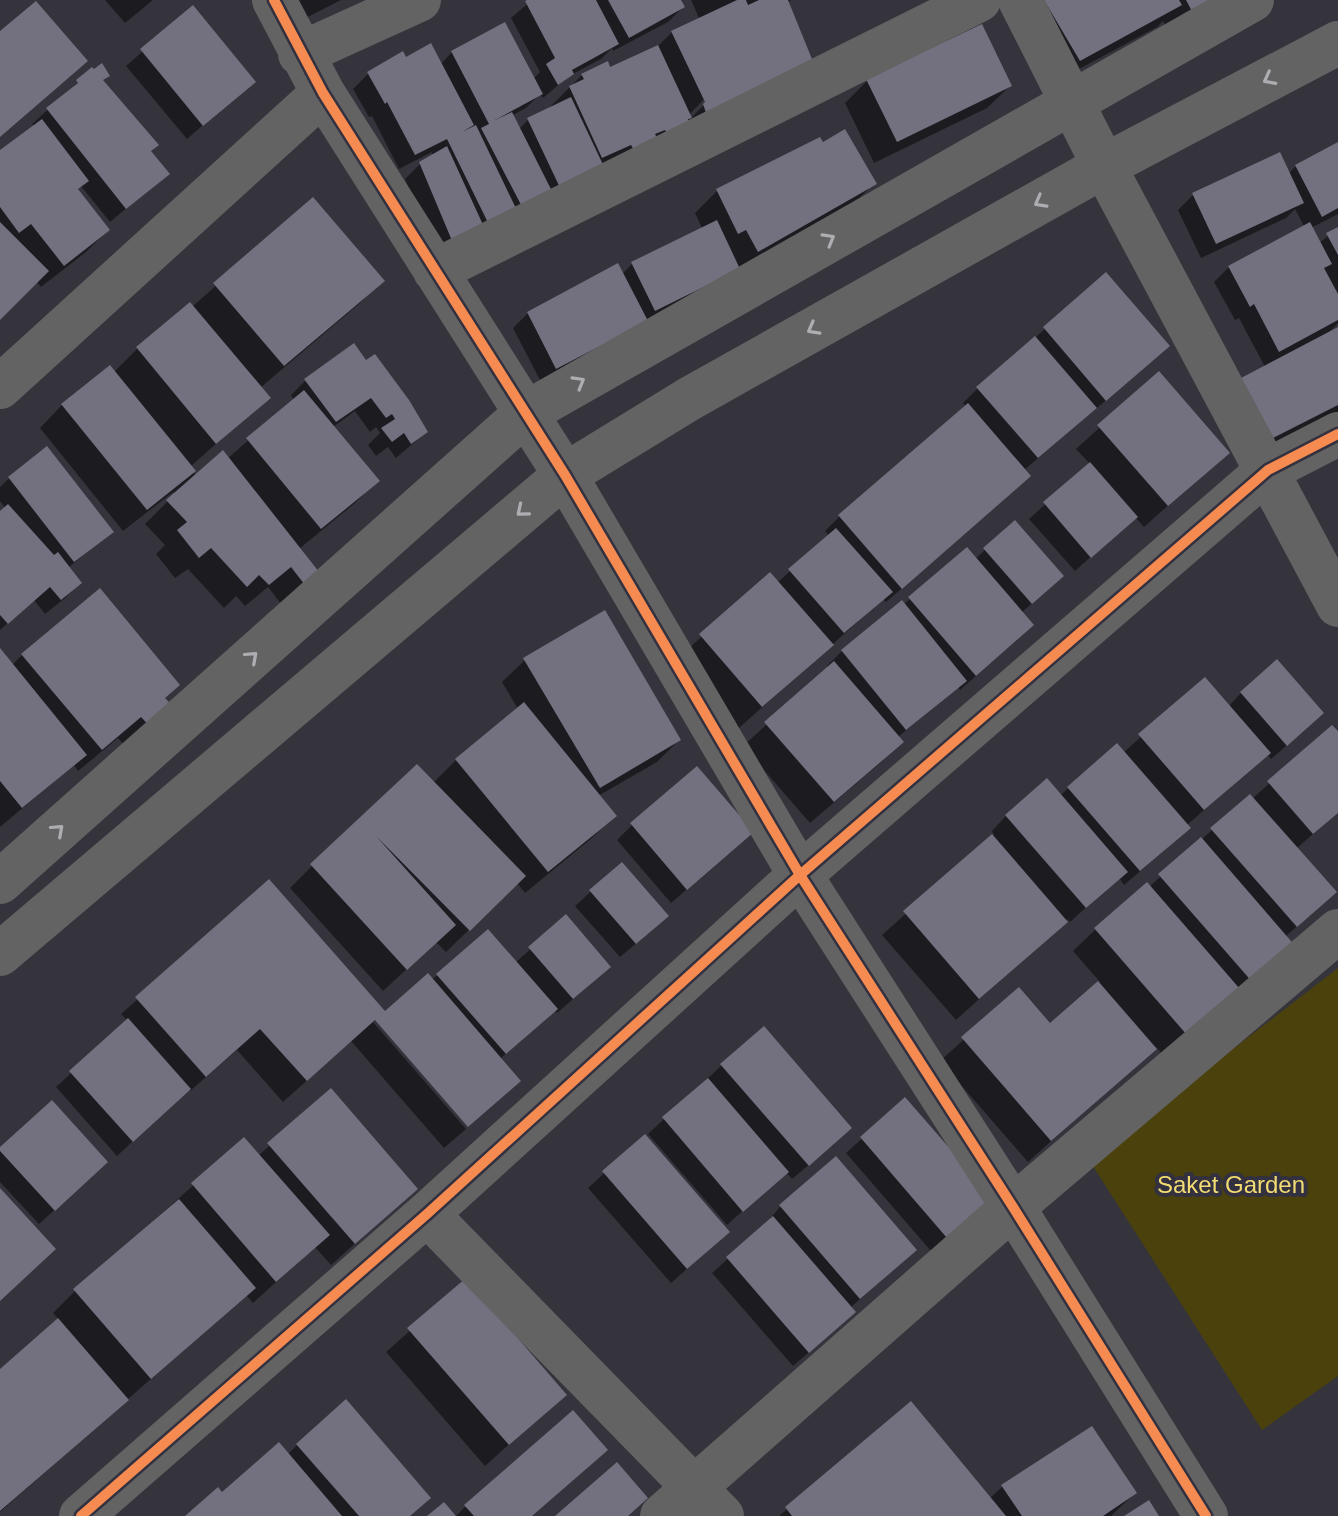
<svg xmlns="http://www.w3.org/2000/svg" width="1338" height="1516" viewBox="0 0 1338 1516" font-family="Helvetica,sans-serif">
<rect width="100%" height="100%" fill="#35343c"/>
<path fill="#4b410d" d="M1338,968V1376L1262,1430L1089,1160Z"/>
<path fill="#0007" fill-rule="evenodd" d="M105,0H153L125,23Z
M294,0H341L304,19Z
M532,0H679L683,7L668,22L613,51L612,48L601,59L569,76L543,98L540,94L526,108L511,116L518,130L528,120L547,110L582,75L609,69L657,47L672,32L700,20L691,0H791L787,3L812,63L443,269L405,179L420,164L433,156L432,152L399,169L372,116L369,117L353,89L368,74L406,59L440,65L452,52L533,79L540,72L511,18ZM708,95L711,98L689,120V115Z
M1035,0H1240L1171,36L1163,21L1157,27L1057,81Z
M192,8L253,82L187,139L126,66Z
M92,70L167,174L110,222L81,186L77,190L108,230L86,252L41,287L36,281L0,317V153L35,127L32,124Z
M867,81L1010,86L987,108L874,163L845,103Z
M819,139L874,183L852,206L541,382L513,328L528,313L622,274L632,264L703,230L695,213L717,191Z
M1338,144V214L1311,228L1319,243L1338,229V323L1327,334L1338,329V414L1250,459L1265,367L1239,318L1235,320L1214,282L1229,267L1305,228L1295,209L1286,218L1201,258L1178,210L1193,195L1288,174L1296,166Z
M312,200L382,281L360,303L260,388L268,398L190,467L196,475L227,459L294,400L291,395L306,380L353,346L426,432L396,458L388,447L376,456L368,445L380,433L376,427L370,432L355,411L333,427L377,481L355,503L299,549L324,582L289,614L268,587L245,606L236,596L224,608L188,569L175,578L156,554L165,545L145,524L175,494L173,492L123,531L40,428L62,405L109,368L113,373L137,349L190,304L192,307Z
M1106,275L1152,361L1023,471L946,550L886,602L883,599L739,728L678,658L770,575L777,583L829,536L825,531L840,516L966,407L963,403L978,388Z
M1159,374L1227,453L1144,527L1135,517L1075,571L1029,519L1090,464L1076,449Z
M9,478L111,532L68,568L80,583L65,598L45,614L34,600L0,630V514L6,509L0,501V487Z
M1015,523L1046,591L1021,613L1017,640L960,690L958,687L898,737L902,742L879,764L810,823L743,746L829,668L827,666L842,651L902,603L903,605L967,550L975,559Z
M0,652L12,665L22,655L163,699L136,758L118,738L78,771L74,765L0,827Z
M525,660L679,740L657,762L598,796L614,816L592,838L525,893L517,883L446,952L436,942L383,991L290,888L312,866L433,783L456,760L518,709L502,682Z
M1204,680L1228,707L1241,693L1307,728L1271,759L1267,754L1186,826L1173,843L1124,885L1119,878L1070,922L1068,919L956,1020L882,935L994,835L992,831L1006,816L1060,796L1068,788L1123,753Z
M1332,727L1338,734V812L1296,849L1319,907L1285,937L1294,948L1163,1055L1156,1047L1028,1162L940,1061L1019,990L1050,1026L1100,982L1073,951L1096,929L1149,887L1212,830L1252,799Z
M632,825L736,847L671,903L617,840Z
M621,864L651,931L620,957L575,906Z
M566,917L594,981L557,1013L554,1010L500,1059L519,1081L469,1126L376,1019L373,1022L466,1129L444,1148L351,1041L283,1102L237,1050L190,1091L188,1089L117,1156L56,1087L128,1021L121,1014L191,952L385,1013L438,975L515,963Z
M722,1065L835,1143L792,1179L786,1172L727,1225L648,1134Z
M331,1091L416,1189L331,1265L315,1247L253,1303L246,1295L0,1512V1371L59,1320L53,1313L75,1291L244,1140L258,1156Z
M905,1100L990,1198L931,1251L846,1153Z
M645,1136L713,1246L671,1283L588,1188Z
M0,1150L91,1177L39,1224L0,1182Z
M836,1158L915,1250L850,1308L838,1327L793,1366L712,1273L760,1230L780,1207Z
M466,1281L564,1395L485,1466L386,1352Z
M911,1404L989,1499L1003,1486L1135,1493L1111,1516H779Z
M297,1445L410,1516H188L287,1455Z
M466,1506L531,1516H456Z"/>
<path fill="#737080" d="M527,0H596L619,44L572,70L574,74L558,85L546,64L555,58L525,1Z
M608,0H681L685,7L629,38Z
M737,0H746L748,5L759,0H788L814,64L712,130L703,104L705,102L671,31Z
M1044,0H1179L1182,5L1080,61Z
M1186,0H1223L1194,15Z
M36,1L88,61L0,137V31Z
M193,5L256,82L203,126L140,49Z
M505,22L543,94L495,120L512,112L560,207L530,222L481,128L489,124L451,51Z
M982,24L1012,86L897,142L866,79Z
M431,43L474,125L462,132L476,125L523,223L495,237L447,139L415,155L387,102L385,104L367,72L403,51L406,57Z
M658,45L692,118L688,119L690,125L668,135L665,130L655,134L663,149L641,162L631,145L602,158L569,86L584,79L581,74L608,61L610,67Z
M102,63L110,76L103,80L159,145L151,151L170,174L126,209L46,108L78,83L76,80L92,67L94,69Z
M571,97L607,173L563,194L527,118Z
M42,119L89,181L78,189L110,230L64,266L31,224L19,233L0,207V150Z
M845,129L877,184L758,252L746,230L738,234L716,189L820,137L823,142Z
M1338,142V208L1322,217L1295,165Z
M447,146L489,238L458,255L419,162Z
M1280,152L1304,203L1216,244L1192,193Z
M313,197L385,281L284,366L213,283Z
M717,220L740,269L655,311L631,262Z
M0,222L49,271L0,320Z
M1310,222L1332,264L1324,268L1338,294V320L1279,352L1254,304L1250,307L1228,266Z
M1338,227V255L1326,233Z
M618,263L648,321L556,369L527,312Z
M1106,272L1170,346L1106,401L1043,327Z
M190,302L271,398L216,444L136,347Z
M1338,327V405L1273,438L1241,378Z
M1035,336L1097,408L1038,458L976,387Z
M354,343L366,360L375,354L409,400L428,432L411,444L404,433L392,442L381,428L395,419L392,414L386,418L371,398L336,422L304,379Z
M110,365L196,471L147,510L61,404Z
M1159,371L1230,453L1168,506L1097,425Z
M304,390L380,481L321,529L246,438Z
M968,403L1031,476L902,589L838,515Z
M47,446L114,532L74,562L8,477Z
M223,450L327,582L312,594L291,567L269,585L259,575L247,587L211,548L199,558L177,530L187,522L166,500Z
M1090,462L1138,517L1091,558L1043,502Z
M8,504L54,555L58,552L82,583L61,600L50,587L8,624L0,615V511Z
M1015,520L1064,576L1032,604L983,548Z
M836,528L893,592L844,633L788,569Z
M967,547L1034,625L976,676L908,597Z
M770,572L834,645L762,707L699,634Z
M100,588L180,685L165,698L182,716L160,737L141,717L102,750L21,654Z
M902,600L967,681L906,730L841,650Z
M605,610L681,740L600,788L523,658Z
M0,648L87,755L22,808L0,781Z
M1277,659L1324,713L1287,746L1240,692Z
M834,661L904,742L834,802L764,722Z
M1205,677L1271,753L1204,810L1138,734Z
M524,702L617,816L548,872L455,759Z
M1332,725L1338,731V813L1313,834L1267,781Z
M1117,743L1191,828L1140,871L1067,787Z
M417,764L526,876L470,931L376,836L456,925L407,970L310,864Z
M697,766L754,832L687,890L630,823Z
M1047,778L1128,872L1086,908L1005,815Z
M1250,794L1337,892L1297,927L1210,828Z
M992,834L1068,922L979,999L903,911Z
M1201,837L1297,948L1254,984L1158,874Z
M622,862L669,916L636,944L589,890Z
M269,879L385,1011L428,973L521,1081L468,1127L375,1020L307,1081L260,1029L206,1077L135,997Z
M1147,882L1240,989L1187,1035L1094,928Z
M566,914L611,967L573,999L528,947Z
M488,929L558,1009L506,1054L436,974Z
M1098,981L1157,1049L1051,1141L961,1037L1019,987L1050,1023Z
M128,1018L191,1089L133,1142L69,1071Z
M764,1026L852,1128L809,1166L720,1064Z
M708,1078L789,1172L743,1212L662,1117Z
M331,1088L418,1189L355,1244L267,1143Z
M905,1097L993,1198L947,1238L860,1137Z
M52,1100L108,1162L55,1211L0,1151V1147Z
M645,1134L730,1232L687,1269L602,1171Z
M244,1137L330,1235L276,1282L191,1183Z
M836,1156L917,1250L860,1299L779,1205Z
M0,1188L56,1249L0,1301Z
M179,1199L256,1288L151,1379L73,1289Z
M773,1216L856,1312L809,1353L726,1257Z
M466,1278L567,1395L509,1445L407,1328Z
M58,1318L129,1400L0,1511V1369Z
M346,1399L431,1498L410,1516H359L296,1444Z
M911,1401L1006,1516H792L785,1507Z
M573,1410L608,1450L532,1516H474L464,1505Z
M1092,1426L1137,1493L1103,1516H1022L1001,1485Z
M279,1442L342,1516H185L218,1487L222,1492Z
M617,1462L648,1498L628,1516H555Z
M1149,1500L1159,1516H1124Z
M444,1502L456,1516H427Z"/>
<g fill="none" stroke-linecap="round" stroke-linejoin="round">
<path stroke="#636363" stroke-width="44" d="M274,0L323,93L565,475L800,875L1013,1207L1206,1516
M1020,0L1104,166L1338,605
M300,54L419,0
M435,271L979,0
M0,387L323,93
M0,882L526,413L1252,0
M0,954L565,475L689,399L1104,166L1338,43
M427,1214L722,1516
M81,1516L427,1214L800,875L1268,470L1338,434
M662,1516L1013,1207L1338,931"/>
<g stroke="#33313f" stroke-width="15">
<path id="cycleway" d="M274,0L323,93L565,475L800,875L1013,1207L1206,1516
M81,1516L427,1214L800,875L1268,470L1338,434"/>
</g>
<use href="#cycleway" stroke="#f68b52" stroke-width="10"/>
</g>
<defs><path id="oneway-chevron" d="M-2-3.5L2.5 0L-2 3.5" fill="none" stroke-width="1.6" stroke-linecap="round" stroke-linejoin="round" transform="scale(2)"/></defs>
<g stroke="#aeadb2">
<use href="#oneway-chevron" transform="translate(1269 79) rotate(152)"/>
<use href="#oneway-chevron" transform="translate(1040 202) rotate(151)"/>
<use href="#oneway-chevron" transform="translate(829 239) rotate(-30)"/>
<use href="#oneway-chevron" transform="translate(813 329) rotate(151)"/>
<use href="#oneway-chevron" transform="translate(579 382) rotate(-30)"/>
<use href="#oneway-chevron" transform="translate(522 511) rotate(140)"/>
<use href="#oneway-chevron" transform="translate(252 657) rotate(-42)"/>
<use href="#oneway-chevron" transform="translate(58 830) rotate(-42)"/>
</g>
<g text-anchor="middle" stroke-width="8" stroke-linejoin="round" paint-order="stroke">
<g font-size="24" fill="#f1db72" stroke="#33313f">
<text x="1231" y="1193">Saket Garden</text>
</g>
</g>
</svg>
